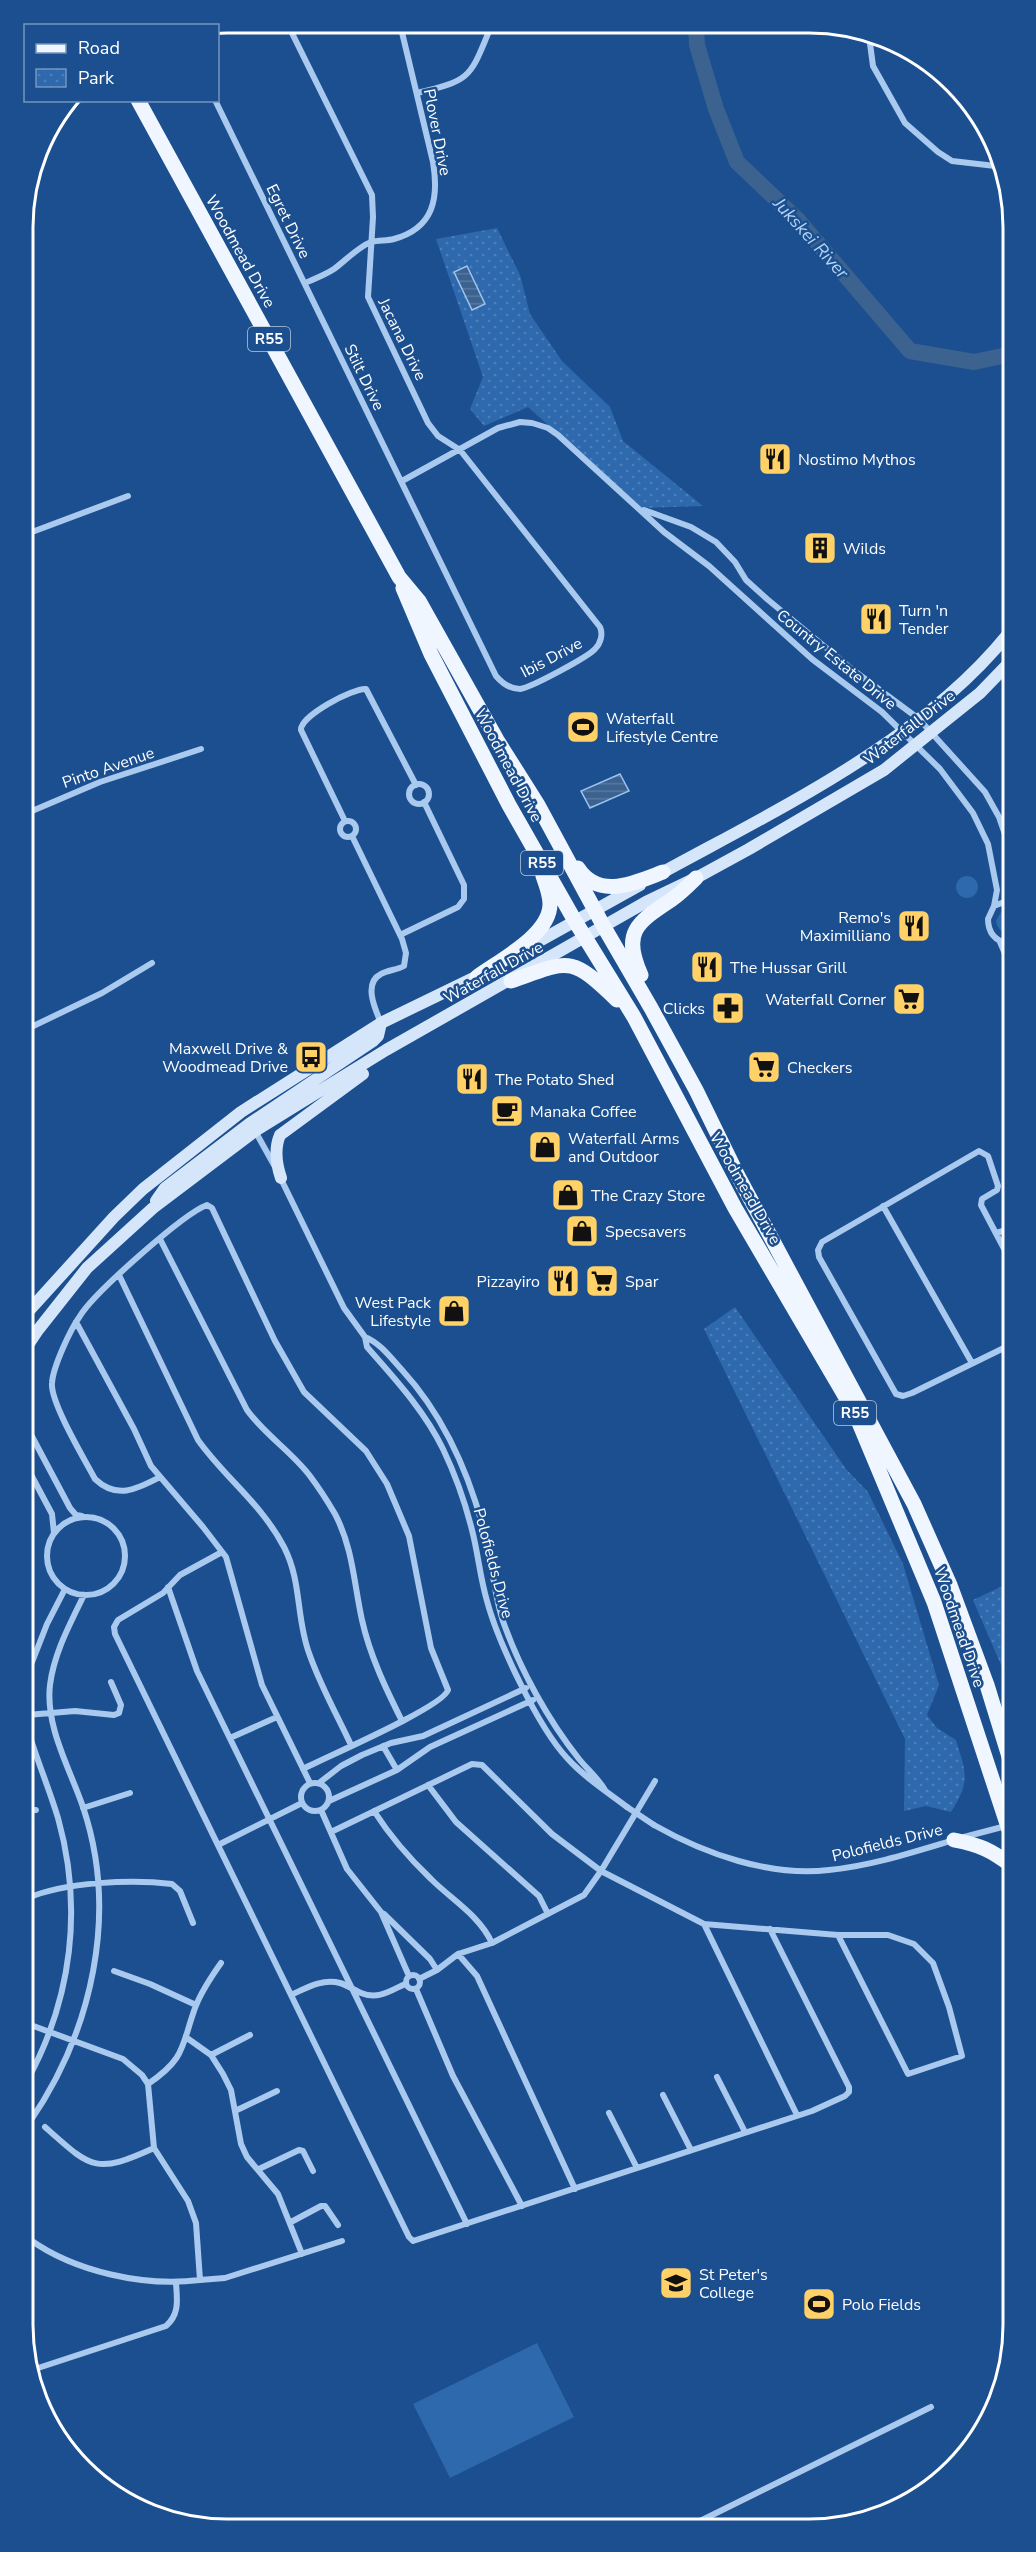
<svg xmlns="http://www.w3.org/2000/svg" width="1036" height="2552" viewBox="0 0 1036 2552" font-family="'Nunito Sans',sans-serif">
<defs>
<pattern id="park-dots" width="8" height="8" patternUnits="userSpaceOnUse" patternTransform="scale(1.5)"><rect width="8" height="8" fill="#2e69ad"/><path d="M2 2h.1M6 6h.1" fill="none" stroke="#4d80b9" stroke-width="1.8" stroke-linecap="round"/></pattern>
<pattern id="water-rules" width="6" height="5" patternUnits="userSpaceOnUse" patternTransform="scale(1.5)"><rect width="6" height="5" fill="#3c6290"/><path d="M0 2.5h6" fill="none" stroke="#597aa1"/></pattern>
</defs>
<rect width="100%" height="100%" fill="#1b4f8f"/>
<path fill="#2e69ad" d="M956 887a11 11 0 1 1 22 0a11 11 0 1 1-22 0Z
M1009,909V933C1001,933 997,928 996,921L1001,912Z
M537,2343L574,2417L450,2478L413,2404Z"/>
<path fill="url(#park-dots)" d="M497,228L520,275L530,314L562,361L610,407L623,441L703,506L641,508L528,407L484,426L470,409L483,377L436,239Z
M735,1307L846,1469L868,1492L903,1564L939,1685L927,1715L937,1728L956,1740C966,1773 971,1781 951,1812L926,1806L904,1811L905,1739L704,1329Z
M1011,1582V1688L973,1600Z"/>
<path fill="url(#water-rules)" stroke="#9cc4f0" stroke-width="1.5" d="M467,266L485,304L472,310L454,272Z
M620,774L629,791L590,808L581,791Z"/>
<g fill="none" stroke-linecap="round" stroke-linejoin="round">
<path stroke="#3c6290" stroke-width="16" d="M696,25L697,45L716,109L737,162L797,219L910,351L974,362L1007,355"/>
<path stroke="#a9c9ee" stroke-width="6" d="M869,36L873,66L905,123L938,152L952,161L1004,167
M417,93C474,80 470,76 492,24
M215,100L496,676C502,683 510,689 520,689C530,688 588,657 595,649C601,643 603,634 600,627L460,450L438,436L428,423L368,297L373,217L372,195L287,23
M305,283C314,279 325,275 334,269C345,261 358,247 371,242C379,240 387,241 394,239C434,228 439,198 433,162L400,24
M402,481L498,428L520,422L532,423L548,428L558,435L664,532L709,566L812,659L882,712L940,769L973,813L988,844L997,890L994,906
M644,510L691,527L716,542L735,562L746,580L767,599L853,670L919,719L985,792L999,817L1009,846
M24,535L128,496
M409 794a10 10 0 1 1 20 0a10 10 0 1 1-20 0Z
M25,814L100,782L201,749
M340 829a8 8 0 1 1 16 0a8 8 0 1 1-16 0Z
M345,821L301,730C300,716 353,688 366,689L416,785
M352,836L402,939L406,953L404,966C397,970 388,970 381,974C363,983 375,1009 381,1023
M1009,900L994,906L988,919C988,933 995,941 1009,944
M400,935L458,907L464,899V885L424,802
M1000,942L1009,963
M25,1030L102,993L152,963
M254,1129L274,1165
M280,1177L344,1308L365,1337L367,1347C395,1379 424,1410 443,1449C455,1474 465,1502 472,1530C478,1553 480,1577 487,1601C498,1642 538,1727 567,1758C584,1777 606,1791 627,1807
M883,1206L972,1363
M996,1233L1010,1229
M160,1239L247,1410C265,1435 292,1452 310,1476C319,1488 328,1502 335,1514C353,1548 354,1584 362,1620C370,1656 386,1689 402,1721
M1010,1260L981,1205L982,1199L997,1190L998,1186L988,1156L979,1151L822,1242L818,1250L819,1257L896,1394L903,1396L912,1393L1010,1345
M119,1275L198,1440C225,1478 261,1503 284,1547C302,1582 296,1618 309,1653C320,1685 337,1715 351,1745
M76,1322L134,1429L151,1466L203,1527L226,1557L262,1685L310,1783
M365,1337C380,1343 391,1358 402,1370C445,1417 471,1478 486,1539C493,1567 494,1597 504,1624C521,1671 548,1720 579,1759C588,1770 598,1778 605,1790
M27,1427L70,1508L76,1515L82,1516
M27,1467L52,1514L54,1533
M160,1477C137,1489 117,1500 95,1479C85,1460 50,1402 52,1383C53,1367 70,1330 80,1316C94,1293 183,1214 207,1205L212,1208L275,1341L304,1392L366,1451L387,1484L409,1536L431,1648L448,1690C443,1707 326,1757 303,1769
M47 1556a39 39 0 1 1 78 0a39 39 0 1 1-78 0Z
M222,1552L180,1575L163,1593L118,1620L114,1627L115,1634L409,2237L413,2241L812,2111L845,2096L849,2092V2087L770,1929
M168,1587L197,1671L467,2224
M27,1675L47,1624L65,1589
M27,1715L75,1711L114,1715L119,1713L121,1705L111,1682
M27,1727C36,1758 49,1788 58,1818C83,1907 72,1998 28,2079
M230,1738L277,1717
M383,1746L397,1770
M301 1797a14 14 0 1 1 28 0a14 14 0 1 1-28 0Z
M319,1783L341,1766L362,1755L391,1743L423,1736L526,1688
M428,1785L456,1822L539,1896L548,1914
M329,1801L397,1770L430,1747L533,1700
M83,1808L130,1793
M321,1810L347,1869L381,1912L409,1976
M28,1811L36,1810
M374,1811C390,1836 410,1859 431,1879C452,1900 479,1915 492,1943
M654,1825C705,1854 770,1877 829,1870C871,1866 914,1852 954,1840
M331,1832L472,1764L482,1765L552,1834L601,1871L704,1924L797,2115
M964,1837L1006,1826
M218,1845L302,1803
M28,1898C65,1882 132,1879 172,1884L180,1891L193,1923
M384,1914L430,1959L437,1970
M704,1924L838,1935H888L914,1944L933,1963L949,2007L962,2056L908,2074L838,1935
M458,1954L477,1976L575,2189
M114,1971L150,1984L196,2005
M406 1982a7 7 0 1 1 14 0a7 7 0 1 1-14 0Z
M419,1979L437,1970L458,1954L492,1943L584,1895L601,1871L655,1781
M416,1989L453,2076L522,2206
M291,1995C306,1988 323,1978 340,1983C347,1985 354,1990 361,1993C378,2000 390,1991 405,1984
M28,2024L123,2059L142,2075L148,2084L154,2148L188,2201L196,2223L200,2280C144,2287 75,2272 29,2239
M187,2038L211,2055L223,2074L231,2090L241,2144L247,2157L278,2194L302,2254
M211,2055L250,2035
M717,2077L745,2132
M148,2084C186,2058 181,2047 195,2008C201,1992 211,1977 221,1963
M663,2095L691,2150
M235,2111L277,2091
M609,2113L637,2168
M29,2123C92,2032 119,1914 83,1807C70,1769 45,1726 50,1685C54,1653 70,1624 84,1595
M45,2127C91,2168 95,2175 154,2148
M259,2169L299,2150L303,2151L313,2171
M291,2222L321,2206H325L338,2225
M200,2280L225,2278L342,2241
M29,2371L166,2326C180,2314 177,2299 176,2283
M696,2523L931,2407"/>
<path stroke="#d6e6fa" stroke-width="12" d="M656,876C776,810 921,742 1008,634
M525,949L640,885
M281,1178C276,1163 274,1149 280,1135L363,1074
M156,1201L165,1188L249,1124L373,1041L378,1036L381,1023
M26,1314L114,1217L143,1189L241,1112L381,1023L484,973
M26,1348L38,1330L87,1268L153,1208L255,1131L386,1050L646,902L696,878L749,849L884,770L980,693L1008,664"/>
<path stroke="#f0f6ff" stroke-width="15" d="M138,100L399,577L419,601L497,740L538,805L604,927L651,1008L696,1090L738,1176L914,1504L950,1585L987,1685L1011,1763
M403,588L431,654L509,805L575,921L634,1017L735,1208L855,1413L934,1602L1012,1839
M578,868C599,900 634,883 663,872
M641,975C622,933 636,923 671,900C680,894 688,886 696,878
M477,977C500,960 550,935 550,904C550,894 546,885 543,876
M511,981C570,960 570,955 617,1000
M954,1840C980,1845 991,1850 1012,1866"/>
<path stroke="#a9c9ee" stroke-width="6" d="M627,1807L654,1825"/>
</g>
<defs>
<g id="restaurant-square" transform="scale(1.725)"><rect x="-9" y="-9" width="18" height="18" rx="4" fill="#ffd166" stroke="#1b4f8f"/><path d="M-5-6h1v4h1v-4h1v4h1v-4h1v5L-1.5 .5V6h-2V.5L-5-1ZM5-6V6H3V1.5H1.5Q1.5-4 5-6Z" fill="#111"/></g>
<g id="building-square" transform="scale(1.725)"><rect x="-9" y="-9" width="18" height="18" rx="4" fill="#ffd166" stroke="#1b4f8f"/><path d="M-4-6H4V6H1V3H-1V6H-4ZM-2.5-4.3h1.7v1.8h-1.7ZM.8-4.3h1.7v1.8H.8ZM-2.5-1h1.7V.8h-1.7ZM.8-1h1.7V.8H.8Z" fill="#111"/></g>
<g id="stadium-square" transform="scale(1.725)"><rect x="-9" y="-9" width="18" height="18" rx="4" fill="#ffd166" stroke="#1b4f8f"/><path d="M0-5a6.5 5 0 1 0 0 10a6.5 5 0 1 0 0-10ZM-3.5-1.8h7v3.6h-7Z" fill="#111"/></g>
<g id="supermarket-square" transform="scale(1.725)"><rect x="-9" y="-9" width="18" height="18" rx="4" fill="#ffd166" stroke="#1b4f8f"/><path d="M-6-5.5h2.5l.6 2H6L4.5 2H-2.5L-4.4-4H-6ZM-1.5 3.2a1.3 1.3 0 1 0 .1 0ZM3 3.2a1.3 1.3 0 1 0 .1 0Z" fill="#111"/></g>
<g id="pharmacy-square" transform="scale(1.725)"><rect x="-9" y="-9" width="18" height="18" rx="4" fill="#ffd166" stroke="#1b4f8f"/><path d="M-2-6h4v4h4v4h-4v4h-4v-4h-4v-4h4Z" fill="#111"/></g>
<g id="bus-square" transform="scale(1.725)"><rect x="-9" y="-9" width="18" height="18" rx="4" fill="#ffd166" stroke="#1b4f8f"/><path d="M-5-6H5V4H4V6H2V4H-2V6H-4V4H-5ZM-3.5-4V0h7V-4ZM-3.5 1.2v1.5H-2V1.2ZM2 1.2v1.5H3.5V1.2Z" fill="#111"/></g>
<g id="cafe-square" transform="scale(1.725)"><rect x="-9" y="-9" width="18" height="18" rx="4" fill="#ffd166" stroke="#1b4f8f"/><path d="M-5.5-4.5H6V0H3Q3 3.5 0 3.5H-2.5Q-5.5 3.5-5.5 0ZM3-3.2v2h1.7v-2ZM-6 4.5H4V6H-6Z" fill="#111"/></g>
<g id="shop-square" transform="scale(1.725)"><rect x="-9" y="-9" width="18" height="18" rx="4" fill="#ffd166" stroke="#1b4f8f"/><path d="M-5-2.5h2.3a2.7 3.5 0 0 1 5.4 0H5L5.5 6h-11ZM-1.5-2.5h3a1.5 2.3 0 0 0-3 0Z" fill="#111"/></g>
<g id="school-square" transform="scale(1.725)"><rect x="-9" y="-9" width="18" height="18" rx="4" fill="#ffd166" stroke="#1b4f8f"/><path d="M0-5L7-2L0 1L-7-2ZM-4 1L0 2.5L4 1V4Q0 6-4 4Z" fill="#111"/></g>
</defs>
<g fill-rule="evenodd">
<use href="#restaurant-square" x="775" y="459"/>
<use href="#building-square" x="820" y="548"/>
<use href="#restaurant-square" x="876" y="619"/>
<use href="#stadium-square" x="583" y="727"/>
<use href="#restaurant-square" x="914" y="926"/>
<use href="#restaurant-square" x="707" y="967"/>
<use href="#supermarket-square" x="909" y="999"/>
<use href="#pharmacy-square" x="728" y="1008"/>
<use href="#bus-square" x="311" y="1057"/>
<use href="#supermarket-square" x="764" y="1067"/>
<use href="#restaurant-square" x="472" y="1079"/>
<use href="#cafe-square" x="507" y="1111"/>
<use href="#shop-square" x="545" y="1147"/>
<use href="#shop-square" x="568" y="1195"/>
<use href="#shop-square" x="582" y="1231"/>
<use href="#restaurant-square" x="563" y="1281"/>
<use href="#supermarket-square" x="602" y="1281"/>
<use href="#shop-square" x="454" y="1311"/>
<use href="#school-square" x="676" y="2283"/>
<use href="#stadium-square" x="819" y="2304"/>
</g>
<g text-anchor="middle" stroke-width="5" stroke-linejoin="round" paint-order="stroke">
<g fill="#1b4f8f" stroke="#bbcadd" stroke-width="1.5">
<rect x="248" y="327" width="42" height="24" rx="4.5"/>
<rect x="521" y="851" width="42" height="24" rx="4.5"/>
<rect x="834" y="1401" width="42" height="24" rx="4.5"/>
</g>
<g font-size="15" font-weight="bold" fill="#fff">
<text x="269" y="344">R55</text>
<text x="542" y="868">R55</text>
<text x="855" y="1418">R55</text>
</g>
<g font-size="16" fill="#fff" stroke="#1b4f8f">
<text transform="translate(438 132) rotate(79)" y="6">Plover Drive</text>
<text transform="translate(289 221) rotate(64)" y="6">Egret Drive</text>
<text transform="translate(241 251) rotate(61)" y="6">Woodmead Drive</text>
<text transform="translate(403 339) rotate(64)" y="6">Jacana Drive</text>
<text transform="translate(365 377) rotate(64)" y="6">Stilt Drive</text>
<text transform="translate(551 657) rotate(-28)" y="6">Ibis Drive</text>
<text transform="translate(837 659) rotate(39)" y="6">Country Estate Drive</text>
<text transform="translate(909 727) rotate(-38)" y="6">Waterfall Drive</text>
<text transform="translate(509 765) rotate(62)" y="6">Woodmead Drive</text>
<text transform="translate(108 767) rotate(-19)" y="6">Pinto Avenue</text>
<text transform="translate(493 972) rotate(-29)" y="6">Waterfall Drive</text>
<text transform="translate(746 1188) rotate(60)" y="6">Woodmead Drive</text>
<text transform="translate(494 1563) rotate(75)" y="6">Polofields Drive</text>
<text transform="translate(960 1627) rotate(71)" y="6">Woodmead Drive</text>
<text transform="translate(887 1842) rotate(-14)" y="6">Polofields Drive</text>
</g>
<g font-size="16" fill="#fff" stroke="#1b4f8f" text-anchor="start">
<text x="798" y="465">Nostimo Mythos</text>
<text x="843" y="554">Wilds</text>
<text x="899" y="616">Turn 'n<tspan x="899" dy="18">Tender</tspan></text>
<text x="606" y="724">Waterfall<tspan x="606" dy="18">Lifestyle Centre</tspan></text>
<text x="891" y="923" text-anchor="end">Remo's<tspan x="891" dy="18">Maximilliano</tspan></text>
<text x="730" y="973">The Hussar Grill</text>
<text x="886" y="1005" text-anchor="end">Waterfall Corner</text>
<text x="705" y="1014" text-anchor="end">Clicks</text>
<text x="288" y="1054" text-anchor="end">Maxwell Drive &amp;<tspan x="288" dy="18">Woodmead Drive</tspan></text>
<text x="787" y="1073">Checkers</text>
<text x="495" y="1085">The Potato Shed</text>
<text x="530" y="1117">Manaka Coffee</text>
<text x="568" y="1144">Waterfall Arms<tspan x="568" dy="18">and Outdoor</tspan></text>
<text x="591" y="1201">The Crazy Store</text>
<text x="605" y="1237">Specsavers</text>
<text x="540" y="1287" text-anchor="end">Pizzayiro</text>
<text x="625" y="1287">Spar</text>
<text x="431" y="1308" text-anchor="end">West Pack<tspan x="431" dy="18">Lifestyle</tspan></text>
<text x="699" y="2280">St Peter's<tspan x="699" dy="18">College</tspan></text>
<text x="842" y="2310">Polo Fields</text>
</g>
<g font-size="18" font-style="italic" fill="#b5d3f5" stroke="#1b4f8f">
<text transform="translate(811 238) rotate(48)" y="6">Jukskei River</text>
</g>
</g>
<path d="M0 0H1036V2552H0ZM227 33H809A194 194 0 0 1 1003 227V2325A194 194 0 0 1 809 2519H227A194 194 0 0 1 33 2325V227A194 194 0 0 1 227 33Z" fill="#1b4f8f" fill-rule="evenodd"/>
<path fill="none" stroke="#fff" stroke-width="3" d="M227 33H809A194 194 0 0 1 1003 227V2325A194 194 0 0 1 809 2519H227A194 194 0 0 1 33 2325V227A194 194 0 0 1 227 33Z"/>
<rect x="24" y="24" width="195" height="78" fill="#1b4f8f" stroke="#7695bc" stroke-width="1.5"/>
<rect x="36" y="44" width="30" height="9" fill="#f0f6ff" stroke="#7695bc" stroke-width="1.5"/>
<text x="78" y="54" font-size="18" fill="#ffffff">Road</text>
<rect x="36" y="69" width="30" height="18" fill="url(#park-dots)" stroke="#7695bc" stroke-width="1.5"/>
<text x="78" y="84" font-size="18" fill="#ffffff">Park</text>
</svg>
